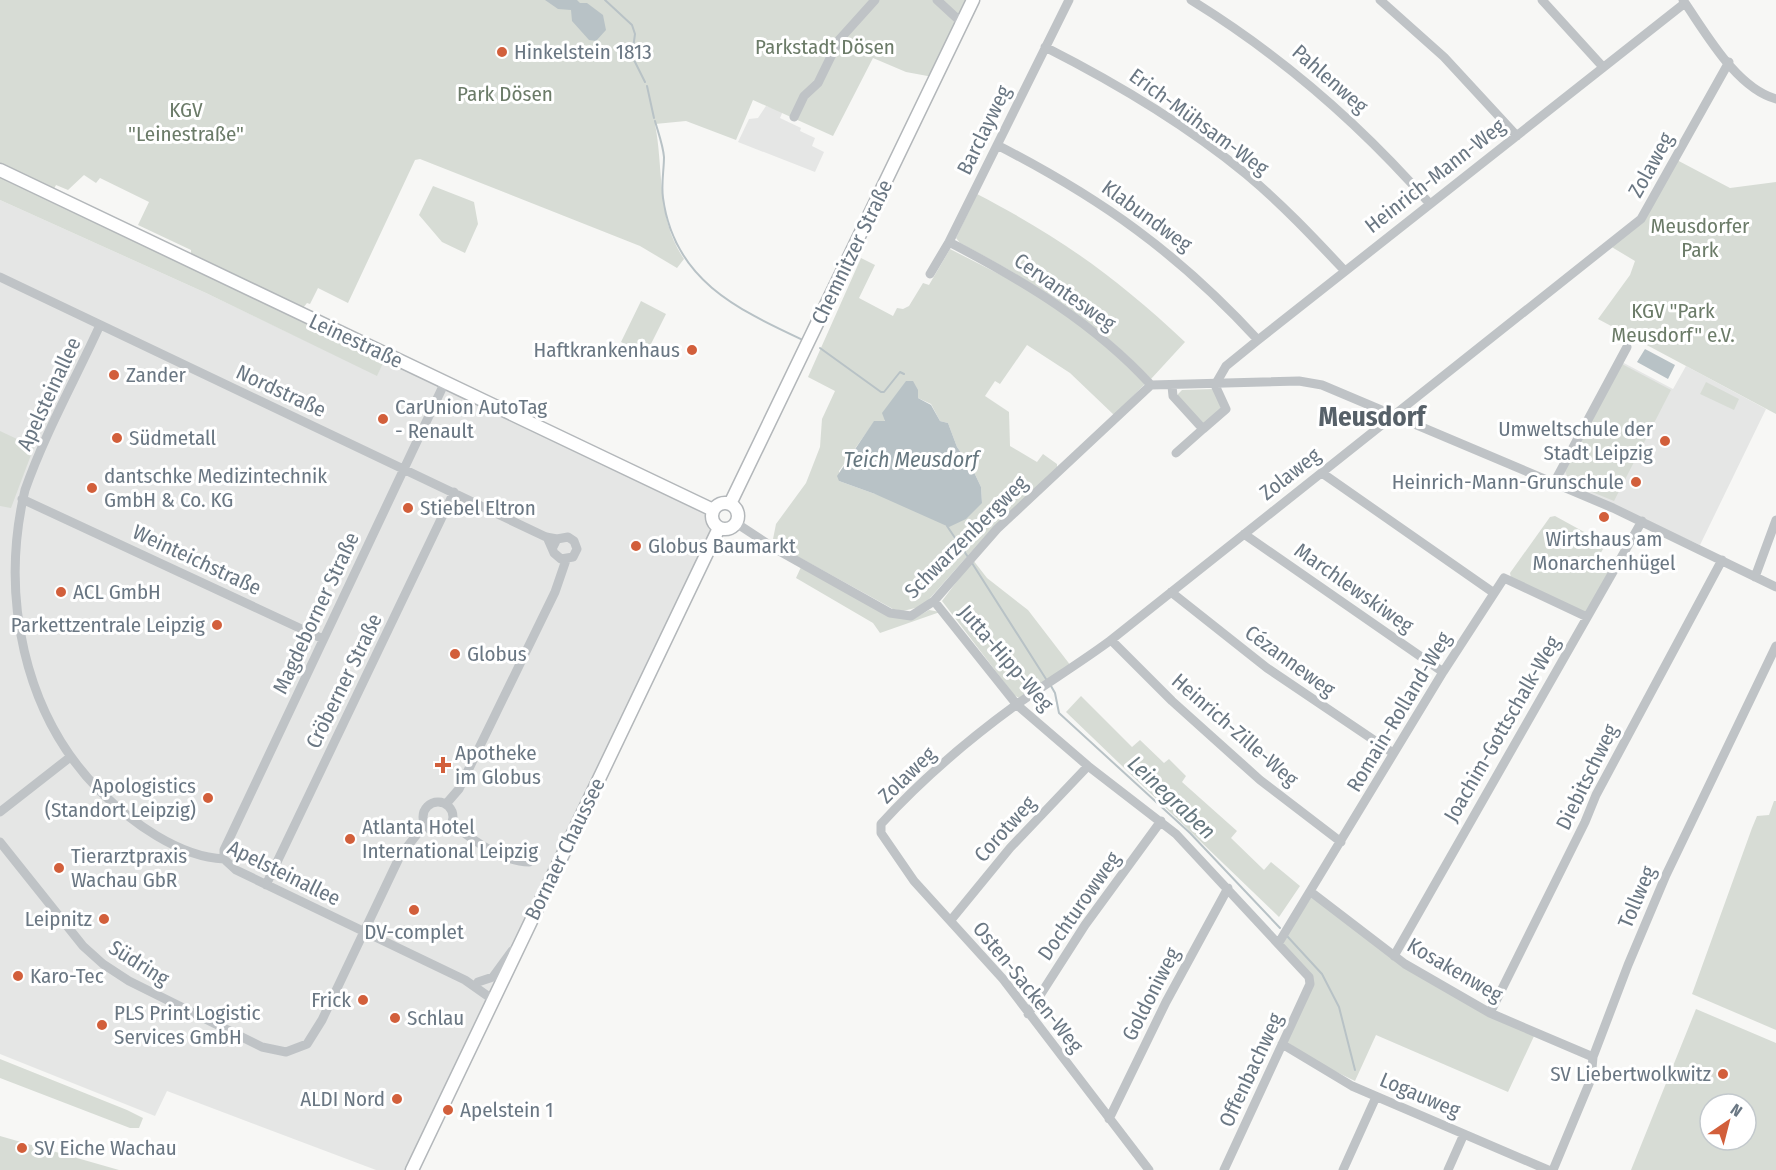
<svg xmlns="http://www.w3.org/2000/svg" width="1776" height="1170" viewBox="0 0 1776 1170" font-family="'Fira Sans Condensed',sans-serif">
<rect width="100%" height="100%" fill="#f7f7f5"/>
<path fill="#e5e6e5" d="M766,106L783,111L780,118L801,128L800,131L815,138L812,146L824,152L815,172L738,142L749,119L758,118Z
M0,200L206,293L377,375L387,355L712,515L715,525L412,1170H376L167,1091L155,1116L0,1054Z
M1622,362L1673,389L1686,366L1766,409L1700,545L1568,486L1563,472Z"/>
<path fill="#d7dcd5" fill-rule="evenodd" d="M0,0H969L933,77L906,72L873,58L833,136L753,100L736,140L686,121L655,124C664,170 656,218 684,259L677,268L640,246L420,159L415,160L348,303L318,288L310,304L307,303L303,308L191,254V250L138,225L149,202L100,178L96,183L84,175L68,190L56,185L53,191L0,165Z
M1675,159L1730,188L1776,182V414L1598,319L1630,275L1635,261L1610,246L1641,219Z
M0,170L387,355L377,376L206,293L0,200Z
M433,186L474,202L478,224L465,253L442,242L419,215Z
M977,194C1060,237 1117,278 1185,342L1151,379C1096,320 1030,280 960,243L956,238Z
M950,249L1032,291L1102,342L1145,384L1114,415L1070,373L1027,345L1000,384L995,381L985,396L1009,412L1010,446L1037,462L1043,454L1057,464V468L987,534L923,606L903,611L893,609L786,550L773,539L776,524L806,483L820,447L822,419L835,391L808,377L861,258L875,265L859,298L893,316L897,308L903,309L909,306L923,283L929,285ZM917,394L918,398L931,404L940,421L948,423L957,447L972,468L981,487L982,503L875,494L839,481V471L874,422H883Z
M641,301L666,314L646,354L621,342Z
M1622,364L1671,390L1614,501L1570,483L1565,471Z
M1706,382L1739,399L1734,410L1700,394Z
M1213,389L1222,408L1203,425L1177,395L1182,390Z
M0,431L34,447L11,508L0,506Z
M1555,516L1606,544L1596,561L1610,569L1587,611L1582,612L1511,578L1510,573L1550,517Z
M973,560L987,578L1028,610L1071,666L1019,698L1014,695L942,601Z
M801,567L887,614L913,619L929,610L940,612L880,633L873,623L796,578Z
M1081,696L1132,747L1140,740L1164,763L1169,759L1186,776L1182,782L1237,831L1231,838L1264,870L1271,862L1300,886L1279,917L1066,712Z
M1774,801H1776V1030L1692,994L1752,828L1757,816L1769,815Z
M1312,896L1394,958L1535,1034L1508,1092L1376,1035L1355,1081L1322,1065L1287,1042L1313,985L1282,943Z
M1696,1009L1776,1043V1170H1631ZM1710,1104H1746V1140H1710Z
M0,1059L127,1110L143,1118L139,1128H130L0,1078Z
M0,1136L119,1170H0Z"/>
<path fill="#b8c2c6" d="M545,0H577L580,3H587L603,15L606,30L596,41L589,40L572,21L571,10L558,9Z
M1645,349L1675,365L1668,379L1637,362Z
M906,381H913L918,390V398L931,405L940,421L948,423L957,447L972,468L981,487L982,503L966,519L949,527L875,494L839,481L837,476L874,421H885L882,413Z"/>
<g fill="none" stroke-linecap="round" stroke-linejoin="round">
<path stroke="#b8c2c6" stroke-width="2" d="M605,0L632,25L635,34L632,56L645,82
M647,86L654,118
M655,121C658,132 663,145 664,157C664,170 661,184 663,198C674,280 737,309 803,340
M820,348L881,392H884L900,372L904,374
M947,526L968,557
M972,563L1046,679
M1051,686L1055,693L1059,713L1190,833L1280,928
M1287,936L1322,974L1339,1007L1355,1070"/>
<g stroke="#b3b7ba" stroke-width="15">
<path id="major" d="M0,170L713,510
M712 516a13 13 0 1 1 26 0a13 13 0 1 1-26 0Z
M730,504L973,0
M412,1170L719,528"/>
</g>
<path stroke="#bfc3c6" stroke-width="9" d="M937,0L962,23
M1191,0C1282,56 1360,124 1430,204
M1380,0L1444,57L1517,136
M1542,0L1603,67
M1683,0C1706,33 1736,88 1776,99
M1045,47C1116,83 1184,123 1246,174C1281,203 1313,237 1344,270
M794,117L804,96L818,83L839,40L875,0
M997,145C1102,199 1178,253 1258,340
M949,242C1024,281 1094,323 1151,385
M930,274L949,242L1069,0
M0,277L546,537L557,539
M100,325C75,380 45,433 25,490C0,595 23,714 100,791C131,822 179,857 224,859
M1215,385L1226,366L1258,340L1685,3
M1172,386L1173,396L1203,429L1226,409L1215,385
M1176,453L1203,429
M1322,473L1494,593
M1554,483L1627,347
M22,499L323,639
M736,523L774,548L890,613L911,616L934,601L997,529L1151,385L1299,381L1322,385L1613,508L1776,587
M1244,534L1443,672
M547,537L554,553L561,559L573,557L577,549L574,541L568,537L557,539L553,547
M1755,577L1776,520
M1171,592L1267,668L1393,753
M934,601L1017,705L1088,766L1176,834L1309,977L1310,984L1224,1170
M1111,640L1172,701L1260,780L1341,842
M423 817a15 15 0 1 1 30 0a15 15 0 1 1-30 0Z
M446,804L459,789L555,592L566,560
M0,812L69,758
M452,824C473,840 502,862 529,862
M0,842L83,946L103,964L129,981L262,1047L286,1052L307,1044L322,1020L400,856L425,824
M224,859V850L445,382
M224,859L236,870L465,980L492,999
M266,885L454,492
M1311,892L1405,964L1490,1013L1593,1057
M951,920L1010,848L1088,766
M1278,944L1443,672L1504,578L1587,617
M1394,956L1642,521
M478,982L493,977L512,951
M1490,1013L1585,822L1596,795L1722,560
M1028,1014L1085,925L1161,821
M1282,1044L1352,1086L1548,1170
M1109,1119L1166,1002L1228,888
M1149,1170L1003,979L914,881L881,833V824C921,780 968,740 1016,705C1047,683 1080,663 1111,640L1641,219L1729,62
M1343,1170L1376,1097
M1448,1170L1464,1134
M1553,1170L1591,1079L1593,1057L1628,965L1666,875L1776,646"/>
<use href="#major" stroke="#fff" stroke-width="12"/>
</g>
<g fill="#d25f3b" stroke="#fff" stroke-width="2">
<circle cx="502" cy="52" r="6"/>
<circle cx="692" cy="350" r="6"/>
<circle cx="114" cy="375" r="6"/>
<circle cx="383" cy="419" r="6"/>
<circle cx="117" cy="438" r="6"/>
<circle cx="1665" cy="441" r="6"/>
<circle cx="1636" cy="482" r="6"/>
<circle cx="92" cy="488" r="6"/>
<circle cx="408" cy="508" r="6"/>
<circle cx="1604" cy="517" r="6"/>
<circle cx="636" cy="546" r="6"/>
<circle cx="61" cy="592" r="6"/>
<circle cx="217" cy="625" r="6"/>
<circle cx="455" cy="654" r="6"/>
<path d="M440 756h6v6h6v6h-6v6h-6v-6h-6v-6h6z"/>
<circle cx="208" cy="798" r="6"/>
<circle cx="350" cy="839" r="6"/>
<circle cx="59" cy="868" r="6"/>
<circle cx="414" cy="910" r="6"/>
<circle cx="104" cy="919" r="6"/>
<circle cx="18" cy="976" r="6"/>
<circle cx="363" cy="1000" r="6"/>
<circle cx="395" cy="1018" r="6"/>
<circle cx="102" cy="1025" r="6"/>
<circle cx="1723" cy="1074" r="6"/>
<circle cx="397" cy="1099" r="6"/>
<circle cx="448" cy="1110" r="6"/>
<circle cx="22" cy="1148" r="6"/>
</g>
<g text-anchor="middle" stroke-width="6" stroke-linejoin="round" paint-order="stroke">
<g font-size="21" fill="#6b7b68" stroke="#fff">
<text x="825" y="54">Parkstadt Dösen</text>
<text x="505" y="101">Park Dösen</text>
<text x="186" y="117">KGV<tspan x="186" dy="24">"Leinestraße"</tspan></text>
<text x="1700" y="233">Meusdorfer<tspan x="1700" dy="24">Park</tspan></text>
<text x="1673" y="318">KGV "Park<tspan x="1673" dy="24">Meusdorf" e.V.</tspan></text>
</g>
<g font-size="21" fill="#6a7783" stroke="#fff" text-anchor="start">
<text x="514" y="59">Hinkelstein 1813</text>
<text x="680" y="357" text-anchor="end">Haftkrankenhaus</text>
<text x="126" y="382">Zander</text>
<text x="395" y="414">CarUnion AutoTag<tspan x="395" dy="24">- Renault</tspan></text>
<text x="1653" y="436" text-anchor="end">Umweltschule der<tspan x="1653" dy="24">Stadt Leipzig</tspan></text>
<text x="129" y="445">Südmetall</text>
<text x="104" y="483">dantschke Medizintechnik<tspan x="104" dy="24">GmbH &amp; Co. KG</tspan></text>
<text x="1624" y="489" text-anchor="end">Heinrich-Mann-Grunschule</text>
<text x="420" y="515">Stiebel Eltron</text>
<text x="1604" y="546" text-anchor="middle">Wirtshaus am<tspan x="1604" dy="24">Monarchenhügel</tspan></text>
<text x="648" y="553">Globus Baumarkt</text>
<text x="73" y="599">ACL GmbH</text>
<text x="205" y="632" text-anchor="end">Parkettzentrale Leipzig</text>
<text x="467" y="661">Globus</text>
<text x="455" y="760">Apotheke<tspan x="455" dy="24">im Globus</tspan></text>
<text x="196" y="793" text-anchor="end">Apologistics<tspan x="196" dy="24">(Standort Leipzig)</tspan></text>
<text x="362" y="834">Atlanta Hotel<tspan x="362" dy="24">International Leipzig</tspan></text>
<text x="71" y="863">Tierarztpraxis<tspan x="71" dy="24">Wachau GbR</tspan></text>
<text x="92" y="926" text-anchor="end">Leipnitz</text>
<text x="414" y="939" text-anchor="middle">DV-complet</text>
<text x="30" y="983">Karo-Tec</text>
<text x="351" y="1007" text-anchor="end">Frick</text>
<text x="114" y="1020">PLS Print Logistic<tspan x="114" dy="24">Services GmbH</tspan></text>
<text x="407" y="1025">Schlau</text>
<text x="1711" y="1081" text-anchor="end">SV Liebertwolkwitz</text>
<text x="385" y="1106" text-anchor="end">ALDI Nord</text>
<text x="460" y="1117">Apelstein 1</text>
<text x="34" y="1155">SV Eiche Wachau</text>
</g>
<g font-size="21" fill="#6a7783" stroke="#fff">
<text transform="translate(1330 79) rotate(41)" y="7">Pahlenweg</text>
<text transform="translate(1199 122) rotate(36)" y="7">Erich-Mühsam-Weg</text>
<text transform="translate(984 130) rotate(-64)" y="7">Barclayweg</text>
<text transform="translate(1651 165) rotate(-61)" y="7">Zolaweg</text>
<text transform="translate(1435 176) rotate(-38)" y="7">Heinrich-Mann-Weg</text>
<text transform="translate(1147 216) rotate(36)" y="7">Klabundweg</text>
<text transform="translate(852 252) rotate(-64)" y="7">Chemnitzer Straße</text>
<text transform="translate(1065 292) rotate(35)" y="7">Cervantesweg</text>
<text transform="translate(356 341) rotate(25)" y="7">Leinestraße</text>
<text transform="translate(281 391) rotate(25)" y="7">Nordstraße</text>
<text transform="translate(49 394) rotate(-65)" y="7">Apelsteinallee</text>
<text transform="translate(1290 474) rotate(-38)" y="7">Zolaweg</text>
<text transform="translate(966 537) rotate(-45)" y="7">Schwarzenbergweg</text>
<text transform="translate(197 560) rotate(25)" y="7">Weinteichstraße</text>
<text transform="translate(1354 588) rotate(35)" y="7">Marchlewskiweg</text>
<text transform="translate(316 613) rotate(-65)" y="7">Magdeborner Straße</text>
<text transform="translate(1006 658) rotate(49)" y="7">Jutta-Hipp-Weg</text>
<text transform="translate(1290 661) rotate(36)" y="7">Cézanneweg</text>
<text transform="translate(344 681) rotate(-64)" y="7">Cröberner Straße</text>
<text transform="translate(1399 712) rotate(-59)" y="7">Romain-Rolland-Weg</text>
<text transform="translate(1502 729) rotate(-60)" y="7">Joachim-Gottschalk-Weg</text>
<text transform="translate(1235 730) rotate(41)" y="7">Heinrich-Zille-Weg</text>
<text transform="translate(907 775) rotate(-44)" y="7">Zolaweg</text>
<text transform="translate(1587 777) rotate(-64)" y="7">Diebitschweg</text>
<text transform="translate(1005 829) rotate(-48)" y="7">Corotweg</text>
<text transform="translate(565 849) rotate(-64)" y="7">Bornaer Chaussee</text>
<text transform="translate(284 873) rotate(26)" y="7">Apelsteinallee</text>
<text transform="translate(1637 897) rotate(-67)" y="7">Tollweg</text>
<text transform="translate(1079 906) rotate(-55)" y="7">Dochturowweg</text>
<text transform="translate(139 963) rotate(32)" y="7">Südring</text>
<text transform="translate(1455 970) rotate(30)" y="7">Kosakenweg</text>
<text transform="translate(1028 987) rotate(51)" y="7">Osten-Sacken-Weg</text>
<text transform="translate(1151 994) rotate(-63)" y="7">Goldoniweg</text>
<text transform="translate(1251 1070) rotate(-65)" y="7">Offenbachweg</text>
<text transform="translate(1420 1095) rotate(23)" y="7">Logauweg</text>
</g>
<g font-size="22" font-style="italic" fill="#66777f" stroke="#fff">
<text x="911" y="467">Teich Meusdorf</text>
<text transform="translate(1172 797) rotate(43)" y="8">Leinegraben</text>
</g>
<g font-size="27" font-weight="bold" fill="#576169" stroke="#fff">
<text x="1372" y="426">Meusdorf</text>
</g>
</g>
<g transform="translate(1728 1122) rotate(35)"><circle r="28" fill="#ffffff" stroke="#c3c9cd" stroke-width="1.5"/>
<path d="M0-4.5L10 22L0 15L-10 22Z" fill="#d25f3b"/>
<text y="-9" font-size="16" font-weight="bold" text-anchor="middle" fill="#6a7783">N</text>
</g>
</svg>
